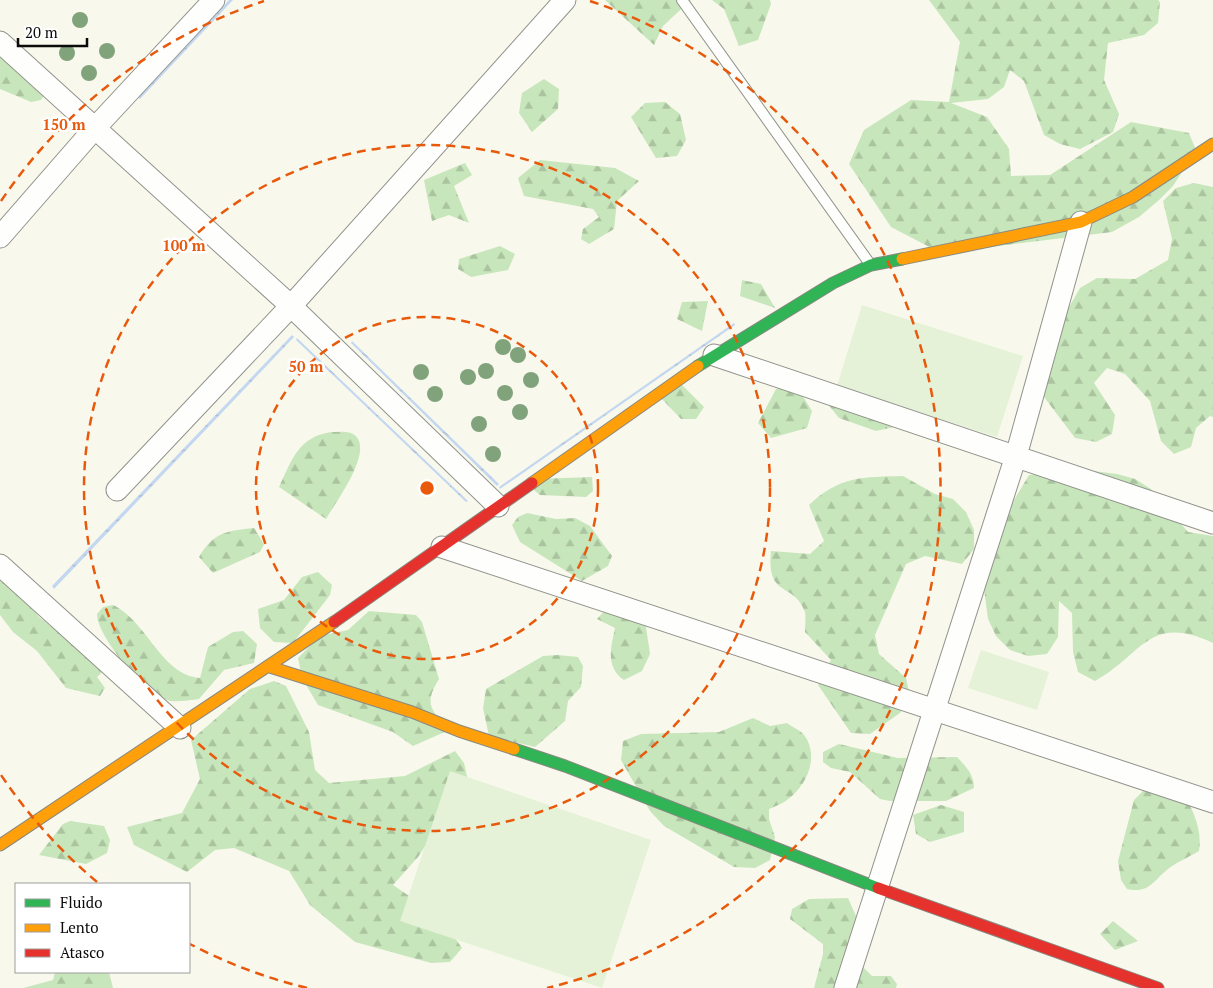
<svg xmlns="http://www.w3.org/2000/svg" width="1213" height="988" viewBox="0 0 1213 988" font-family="'PT Serif',serif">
<defs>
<pattern id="forest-firs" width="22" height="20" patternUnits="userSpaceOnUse" patternTransform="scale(1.25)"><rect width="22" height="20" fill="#c8e6bb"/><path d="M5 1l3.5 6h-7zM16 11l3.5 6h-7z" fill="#aac49f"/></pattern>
<pattern id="water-ripples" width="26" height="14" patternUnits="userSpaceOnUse" patternTransform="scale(1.25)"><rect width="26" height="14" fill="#c4d7f1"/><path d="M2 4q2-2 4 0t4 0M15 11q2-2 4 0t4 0" fill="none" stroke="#a7b7cd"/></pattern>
</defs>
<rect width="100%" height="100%" fill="#f8f9ec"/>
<path fill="url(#forest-firs)" d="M605,0H691L663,26L654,45Z
M712,0H770L771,4L758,40L739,46L724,9Z
M929,0H1158L1160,2L1158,23L1144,35L1108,43L1104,80L1119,114L1113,132L1080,149L1060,144L1044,135L1024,81L1010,70L1004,87L988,99L951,103L987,117L1009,149L1011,176L1050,175L1131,122L1189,133L1196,150L1173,186L1159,200L1139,217L1112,232L941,253L891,227L849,164L864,130L911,100L949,102L960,42Z
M0,40L46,93L41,100L31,102L0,89Z
M544,79L559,89L558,109L532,132L519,113L522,93Z
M665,102L680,114L686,140L677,156L656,158L631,117L645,103Z
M540,160L615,168L639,181L617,201L614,229L589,244L581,239L583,229L599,217L593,209L524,196L518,178Z
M465,163L472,175L454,186L469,223L449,215L432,221L424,180Z
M1194,183L1213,187V417L1210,416L1196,428L1191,447L1174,454L1161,441L1150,401L1125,374L1107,368L1094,383L1115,415L1112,434L1096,442L1075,438L1041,393V356L1080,288L1097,278L1135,279L1168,260L1172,239L1163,201L1176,188Z
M500,246L515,254L508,270L471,277L458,269L459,259Z
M742,280L761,284L775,308L740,296Z
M708,301L702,331L677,319L682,302Z
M678,381L704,407L696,419H681L661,398Z
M785,387L802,395L812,411L807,428L771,438L758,423L776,389Z
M879,394L897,417L894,427L876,431L839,418L827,403Z
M331,432C337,432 345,431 351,433C379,445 335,503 326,519L279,487C292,460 298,437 331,432Z
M1078,469L1117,474L1135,479L1151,489L1188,532L1213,536V643C1148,613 1143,655 1095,681L1078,672L1073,652L1072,613L1059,601L1058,637L1047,654L1028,656L1010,650L996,636L988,619L983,581L999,525L1029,475Z
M903,476L935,494L953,499L966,512L974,530V549L962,564L925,556L906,564L875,635L879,654L906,678L910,697L900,713L870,734L851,733L818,685L831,660L805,632C805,626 806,618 805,612C794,581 766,599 771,551L810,554L824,541L809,505C839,476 863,477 903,476Z
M592,477L593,491L586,497L540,495L529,486L536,479Z
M527,513L556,519L575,518L590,526L612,556L608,566L582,581L520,542L512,525L518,517Z
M254,528L264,544L260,552L213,573L199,557C214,532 226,531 254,528Z
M0,568L39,617L63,636L110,665L97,677L105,688L100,696L66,688L37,651L13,632L0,615Z
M318,572L332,585L330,595L293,643L274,642L260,628L258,609L284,600L302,577Z
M113,605C147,621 161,675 200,678L208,647L233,632L243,631L257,644L254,663L224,670L199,699C190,700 180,702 171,701C147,697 97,637 97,614L103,607Z
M607,608L644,614L650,654L642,671L624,680C605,667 611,647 615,628L597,619Z
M369,611L416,615L422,622L439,679C423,705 432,708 447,731L413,746L393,732L318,705L302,678L298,658L320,636L348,630Z
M558,655L578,657L583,666L581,687L568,701L565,721L535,747L489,736L483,708L486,689L543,656Z
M274,681L286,686L309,732L315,770L329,783L405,776L455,751L464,763L468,781L418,857L393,885L440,917L462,948L450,962L431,963L355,942L310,905L289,871L234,848L215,850L187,872L134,845L127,827L182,813L200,779L191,740L250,689Z
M753,718L770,726L787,723C792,727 800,730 804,735C820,756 807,786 787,800C782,804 775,806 769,809V819L775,837L770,860L755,868L734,867L664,826L650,811L621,760L623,741L641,734L719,732Z
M839,744L898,758L957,757C966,767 974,774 974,788L946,801H890L880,799L850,772L831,768L823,762V752Z
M1148,786L1180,787C1191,806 1203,828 1199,851C1189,857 1177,862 1168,869C1153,881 1149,894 1127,889L1121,880L1118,861L1134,800Z
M941,805L964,812V832L930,842L916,834L913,815Z
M70,821L104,826L110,840L107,853L86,864L39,855L63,824Z
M848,898L856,916L859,963L872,976H891L897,984L896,988H814L823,954V944L790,919L792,909L809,899Z
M1113,921L1138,941L1115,950L1100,934Z
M55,972H109L113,988H23L53,980Z"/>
<path fill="#e5f2d7" d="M862,305L1023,356L997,437L837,386Z
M981,650L1049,672L1037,710L968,688Z
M450,771L651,840L602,988L400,921Z"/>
<path fill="url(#water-ripples)" d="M229,0H233L140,99L138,97Z
M734,323L735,325L500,489L499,487Z
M292,335L294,337L54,589L52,586Z
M297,338L468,501L466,502L296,340Z
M352,341L499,484L497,486L351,343Z"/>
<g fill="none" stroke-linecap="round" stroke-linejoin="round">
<g stroke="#91928c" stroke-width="12">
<path id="lane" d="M682,0L870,264"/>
</g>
<g stroke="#91928c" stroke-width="23">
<path id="street" d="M0,42L291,306L498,506
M0,237L95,128L214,0
M714,355L1213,523
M117,490L291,306L565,0
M442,547L1213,802
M0,565L180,728
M845,988L1016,456L1081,222"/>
</g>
<g stroke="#888882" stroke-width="13">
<path id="fast" d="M698,366L833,283L871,265L902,259
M514,749L565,766L878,888"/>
</g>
<g stroke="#888882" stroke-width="13">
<path id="slow" d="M902,259L1081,222L1133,197L1213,144
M532,483L698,366
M270,667L412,712L459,731L514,749
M0,845L334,622"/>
</g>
<g stroke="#888882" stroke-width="13">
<path id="jam" d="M334,622L532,483
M878,888L1158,988"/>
</g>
<use href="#lane" stroke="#fefefc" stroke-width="10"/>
<use href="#street" stroke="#fefefc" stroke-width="21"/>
<use href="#fast" stroke="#30b455" stroke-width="11"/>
<use href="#slow" stroke="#ff9f0a" stroke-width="11"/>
<use href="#jam" stroke="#e5322d" stroke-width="11"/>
</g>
<g fill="#80a37c">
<circle cx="80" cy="20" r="8"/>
<circle cx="107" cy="51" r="8"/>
<circle cx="67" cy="53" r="8"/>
<circle cx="89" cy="73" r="8"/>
<circle cx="503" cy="347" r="8"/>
<circle cx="518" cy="355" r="8"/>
<circle cx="486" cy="371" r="8"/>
<circle cx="421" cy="372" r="8"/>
<circle cx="468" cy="377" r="8"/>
<circle cx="531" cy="380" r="8"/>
<circle cx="505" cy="393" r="8"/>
<circle cx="435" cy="394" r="8"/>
<circle cx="520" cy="412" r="8"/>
<circle cx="479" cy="424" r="8"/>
<circle cx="493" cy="454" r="8"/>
</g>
<g fill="none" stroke="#e8590c" stroke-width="2.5" stroke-dasharray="9 6">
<circle cx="427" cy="488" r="171"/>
<circle cx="427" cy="488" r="343"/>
<path d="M307 988A514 514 0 0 1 190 944M97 882A514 514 0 0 1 1 775M1 201A514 514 0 0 1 264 1M590 1A514 514 0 0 1 547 988"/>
</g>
<circle cx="427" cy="488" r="8" fill="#e8590c" stroke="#fff" stroke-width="2.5"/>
<g font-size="15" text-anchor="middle" font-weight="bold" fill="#e8590c" stroke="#fff" stroke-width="5" stroke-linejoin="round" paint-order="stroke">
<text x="64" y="130">150 m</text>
<text x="184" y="251">100 m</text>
<text x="306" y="372">50 m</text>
</g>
<rect x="15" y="883" width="175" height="90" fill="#ffffff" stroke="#9d9d9d"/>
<rect x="25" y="899" width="25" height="8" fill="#30b455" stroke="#9d9d9d"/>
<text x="60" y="908" font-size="15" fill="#0a0a0a">Fluido</text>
<rect x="25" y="924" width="25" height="8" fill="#ff9f0a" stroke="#9d9d9d"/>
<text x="60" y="933" font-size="15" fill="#0a0a0a">Lento</text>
<rect x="25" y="949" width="25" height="8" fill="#e5322d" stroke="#9d9d9d"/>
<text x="60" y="958" font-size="15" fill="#0a0a0a">Atasco</text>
<path d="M18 38v8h69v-8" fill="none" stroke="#0a0a0a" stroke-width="2.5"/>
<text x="25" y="38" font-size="15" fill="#0a0a0a" stroke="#ffffff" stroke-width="4" paint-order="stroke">20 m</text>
</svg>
